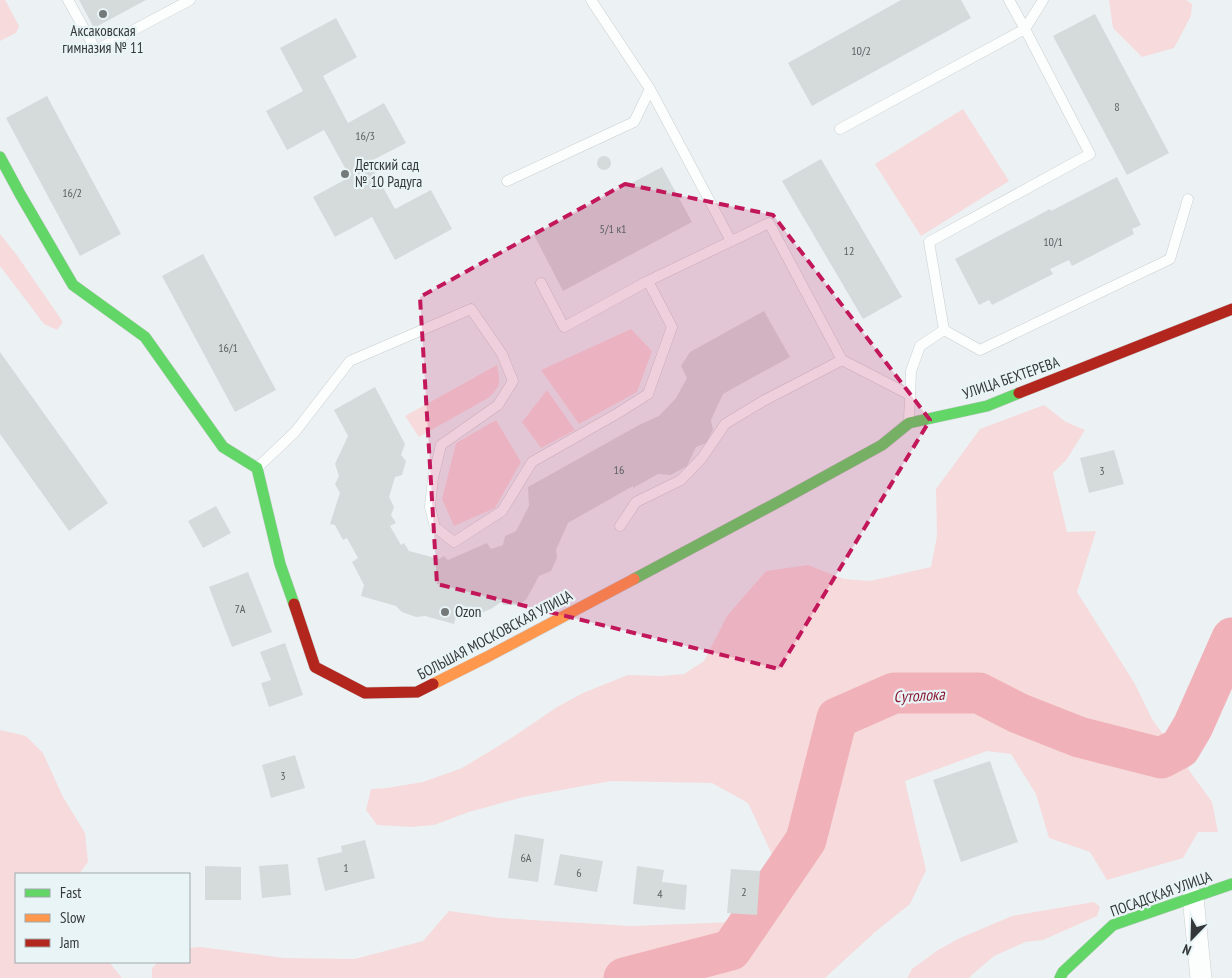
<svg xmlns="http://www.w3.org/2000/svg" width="1232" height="978" viewBox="0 0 1232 978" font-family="'PT Sans Narrow',sans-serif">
<rect width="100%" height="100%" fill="#ecf2f4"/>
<path fill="#f6dadc" d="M0,0H5L19,26L16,33L0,41Z
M1109,0H1186L1192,4L1191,16L1174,48L1142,57L1113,28Z
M963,109L1009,181L921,236L875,164Z
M0,234L16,254L63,322L57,330L44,324L0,266Z
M631,329L652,351L637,392L579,424L541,370Z
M497,365C500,382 502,386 488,398L419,437L405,416Z
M547,390L575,430L541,448L522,422Z
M1044,405L1066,422L1085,430L1067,459L1053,473L1067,532L1096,531L1077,592L1135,684L1152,719L1212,802L1218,832H1198L1183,858L1107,880L1090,852L1049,838L1036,794L1011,754L987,751L905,781L926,870L910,904L875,932L825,978H152V968L158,962H189V948L200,947L284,958L355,959L423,941L449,911L500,918L631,926L762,921L776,863L748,803L712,783L611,781L523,797L469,812L434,825L411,827L377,825L366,810L371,789L387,788L423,782L462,768L510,739L557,707L583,693L628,675L661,676L684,674L704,661L727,616L766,571L808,565L844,579L870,581L931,567L937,536L936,489L980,429Z
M496,420L521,462L495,508L454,526L442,499L456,443Z
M0,730L26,736L43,753L63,797L85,833L88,862L79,874H16V962H109L122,978H0Z
M1094,902L1100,907L1097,916L1043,940L1025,942L994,956L973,974L969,978H907L912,969L938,950L960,938L1012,916Z"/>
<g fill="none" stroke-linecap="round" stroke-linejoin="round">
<path stroke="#f1b1b8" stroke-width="41" d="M624,978L731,950L806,840L837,718L894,693H979L1018,713L1079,737L1161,758L1180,748L1193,726L1232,638"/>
</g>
<path fill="#d5dadb" d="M79,0H146L94,28Z
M901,0H961L971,18L812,106L788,63Z
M1095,14L1169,153L1127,175L1053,36Z
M336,18L357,57L323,76L348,123L384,103L406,143L369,162L395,209L431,190L452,229L395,260L372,217L335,237L313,197L350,177L324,130L287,150L266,111L303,91L280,48Z
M47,96L121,234L80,256L6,118Z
M597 163a7 7 0 1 1 14 0a7 7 0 1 1-14 0Z
M821,159L902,297L863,319L782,181Z
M662,167L692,222L563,291L534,235Z
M1117,177L1141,225L1132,229L1134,234L1072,266L1069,260L1050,269L1053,274L992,305L989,300L979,305L955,259L1050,209L1051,211Z
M203,254L276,390L235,412L162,276Z
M764,311L790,357L723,394L711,420L713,430L706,443L696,447L687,466L671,475L658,474L633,488V486L568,523L556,550L557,558L551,571L539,576L526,600L517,605H504L501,602L491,609L476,615L471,606L457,613L454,624L425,616L416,617L402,612L396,606L361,596L364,585L352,562L358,558L347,538L343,540L335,525L330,524L340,493L335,484L339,476L335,464L348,436L334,410L375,387L405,444L401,455L406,461L402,475L395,477L389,497L394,507L391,515L396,523L390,526L401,545L404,543L409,551L439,559L444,556L448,560L487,543L491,549L503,545L505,536L516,531L529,506L528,487L639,425L659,416L676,398L687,378L681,366L690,352Z
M0,352L108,503L69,531L0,434Z
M1114,450L1124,484L1089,493L1080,458Z
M216,506L231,533L203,548L188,521Z
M248,572L272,632L232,647L209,587Z
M285,643L303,695L269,707L261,683L271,680L260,652Z
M295,755L305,788L271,798L262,765Z
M990,761L1018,842L961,862L933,780Z
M515,834L544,839L538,882L508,878Z
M365,840L375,878L325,891L317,858L342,852L341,846Z
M560,854L603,861L597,892L554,885Z
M288,864L291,895L262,898L259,866Z
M205,866L241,867V900H205Z
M637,866L664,870L662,882L687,885L685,910L633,904Z
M731,869L760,871L757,915L727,913Z"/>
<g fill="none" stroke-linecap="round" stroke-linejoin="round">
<g stroke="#caced0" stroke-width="11">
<path id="lane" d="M68,0L96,50L190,0
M1009,0L1025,29L1043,0
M650,89L731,241
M840,129L1025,29L1090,154L929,242L944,330
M507,181L634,122L650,89L591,0
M541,283L564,327L648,281L769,223L842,360L763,401L725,424L702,458L681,480L636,502L620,526
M944,330L980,350L1170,259L1188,199
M842,360L910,395
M909,420L911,371L920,346L944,330
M258,467L295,432L350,361L471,309L502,354L513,381L498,405L441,445L433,478L430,507L435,527L454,542L502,511L532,462L618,413L648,394L672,327L648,281"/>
</g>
<g stroke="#caced0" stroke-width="22">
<path id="street" d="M1193,897L1201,978"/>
</g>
<g stroke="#caced0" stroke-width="12">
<path id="fast" d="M0,157L20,194L73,285L145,337L223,447L257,468L280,564L294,604
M634,579L780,501L882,445L909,423L987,406L1019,393
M1060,978L1063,972L1113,925L1232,884"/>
</g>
<g stroke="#caced0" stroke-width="12">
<path id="slow" d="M433,684L487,657L634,579"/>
</g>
<g stroke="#caced0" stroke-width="12">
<path id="jam" d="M1019,393L1232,309
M294,604L315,667L365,693L417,692L433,684"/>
</g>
<use href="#lane" stroke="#fcfdfd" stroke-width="10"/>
<use href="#street" stroke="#fcfdfd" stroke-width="21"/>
<use href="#fast" stroke="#63d668" stroke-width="11"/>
<use href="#slow" stroke="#ff974d" stroke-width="11"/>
<use href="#jam" stroke="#b3261e" stroke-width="11"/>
</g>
<path fill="#c2185b" fill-opacity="0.2" stroke="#c2185b" stroke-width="4" stroke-dasharray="10 6" stroke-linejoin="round" d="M625,184L773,215L930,420L779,669L437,584L420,297Z"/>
<g fill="#74797a" stroke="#e9f4f7" stroke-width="2">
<circle cx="103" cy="14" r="5"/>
<circle cx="345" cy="174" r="5"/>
<circle cx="445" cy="612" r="5"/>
</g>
<g text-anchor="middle" stroke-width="4.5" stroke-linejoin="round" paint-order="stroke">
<g font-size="12" fill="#5d6162">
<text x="861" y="55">10/2</text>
<text x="1117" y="111">8</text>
<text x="365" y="140">16/3</text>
<text x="72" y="197">16/2</text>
<text x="613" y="233">5/1 к1</text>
<text x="1053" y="246">10/1</text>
<text x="849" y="255">12</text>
<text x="228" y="352">16/1</text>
<text x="619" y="474">16</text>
<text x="1102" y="475">3</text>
<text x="240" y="613">7А</text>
<text x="283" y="780">3</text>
<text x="526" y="862">6А</text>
<text x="346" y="872">1</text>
<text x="579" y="877">6</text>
<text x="744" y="896">2</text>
<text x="660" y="898">4</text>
</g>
<g font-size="15" fill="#343839" stroke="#e9f4f7" text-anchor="start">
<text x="103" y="36" text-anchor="middle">Аксаковская<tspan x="103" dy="17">гимназия № 11</tspan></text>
<text x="355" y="170">Детский сад<tspan x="355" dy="17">№ 10 Радуга</tspan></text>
<text x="455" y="617">Ozon</text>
</g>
<g font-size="15" fill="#343839" stroke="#e9f4f7">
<text transform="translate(1011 378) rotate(-19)" y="5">УЛИЦА БЕХТЕРЕВА</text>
<text transform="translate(495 635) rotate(-28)" y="5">БОЛЬШАЯ МОСКОВСКАЯ УЛИЦА</text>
<text transform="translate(1161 894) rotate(-20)" y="5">ПОСАДСКАЯ УЛИЦА</text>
</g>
<g font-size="16" font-style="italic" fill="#871a32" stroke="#e9f4f7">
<text transform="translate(919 695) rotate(-3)" y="6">Сутолока</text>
</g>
</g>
<rect x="15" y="873" width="175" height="90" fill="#e9f4f7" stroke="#a1a9ab"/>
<rect x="25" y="889" width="25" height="8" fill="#63d668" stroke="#a1a9ab"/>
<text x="60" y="898" font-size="15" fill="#343839">Fast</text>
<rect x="25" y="914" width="25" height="8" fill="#ff974d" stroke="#a1a9ab"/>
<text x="60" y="923" font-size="15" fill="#343839">Slow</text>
<rect x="25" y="939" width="25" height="8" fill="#b3261e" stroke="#a1a9ab"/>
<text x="60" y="948" font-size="15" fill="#343839">Jam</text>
<g transform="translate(1192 938) rotate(203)" stroke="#e9f4f7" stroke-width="4" paint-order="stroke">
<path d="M0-4L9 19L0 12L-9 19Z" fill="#343839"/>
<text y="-8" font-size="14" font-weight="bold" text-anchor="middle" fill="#343839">N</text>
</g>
</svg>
